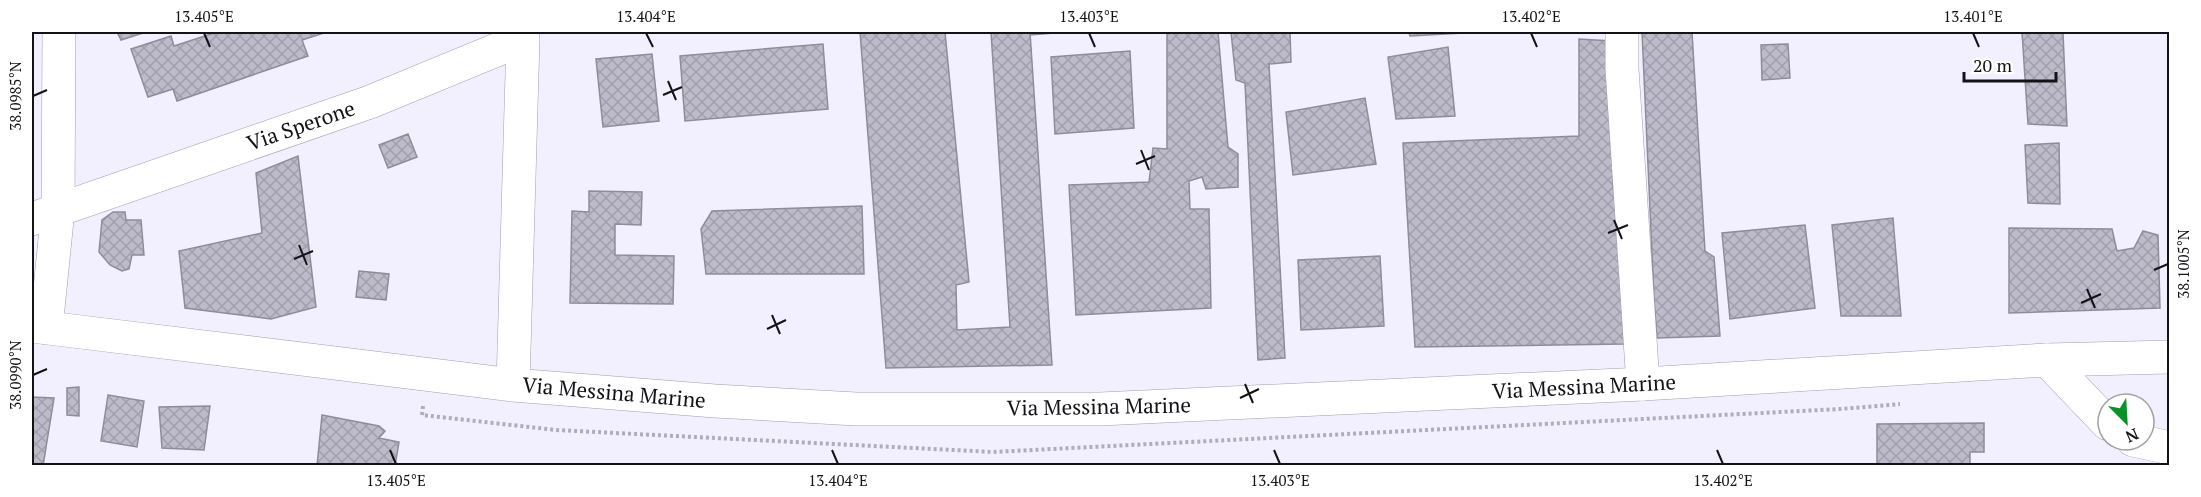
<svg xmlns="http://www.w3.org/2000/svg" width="2201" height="497" viewBox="0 0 2201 497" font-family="'PT Serif',serif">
<defs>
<pattern id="building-cross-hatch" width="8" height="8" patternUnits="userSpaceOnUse" patternTransform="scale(1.5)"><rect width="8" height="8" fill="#bdbac9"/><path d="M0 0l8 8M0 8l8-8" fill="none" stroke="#a29fac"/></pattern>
</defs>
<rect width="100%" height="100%" fill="#f2efff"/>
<path fill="url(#building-cross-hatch)" stroke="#8f8c9a" stroke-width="1.5" d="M117,32H146L121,40Z
M217,32H327L302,40L308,56L177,101L173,89L148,97L131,49L171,36L174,46Z
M860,32H945L969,282L956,285L957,330L1010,327L991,32H1030L1052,365L886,368Z
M1030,32H1068L1030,35Z
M1176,32H1218L1228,147L1238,154V187L1206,189L1202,177L1189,181L1190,209H1209L1211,308L1076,315L1069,185L1149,182L1153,148L1167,149V34Z
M1231,32H1290L1291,62L1269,64L1285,358L1258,360L1245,83L1236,80Z
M1409,32H1482L1410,36Z
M1642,32H1692L1705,251L1714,257L1720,336L1657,338L1654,298Z
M2022,32L2063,33L2067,126L2028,124Z
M1579,39L1612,41L1613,188L1618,209L1624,344L1415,347L1403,143L1579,136Z
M823,44L828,109L685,121L680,56Z
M1788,44L1790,78L1762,80L1761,45Z
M1448,47L1455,116L1396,119L1388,57Z
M1130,51L1134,128L1055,134L1051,57Z
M652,54L659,121L603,127L596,59Z
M1365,98L1376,164L1293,175L1286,112Z
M408,134L417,157L388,168L379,145Z
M2059,143L2060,204L2028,203L2025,145Z
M298,156L316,307L271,319L185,308L179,251L262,233L256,173Z
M589,191L642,192L641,225L615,224V255L674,256L673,304L570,303L572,211L589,212Z
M862,206L864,274H706L701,229L712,211Z
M113,212H125L126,220H141L144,255H132L129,269L122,271L110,265L99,252L102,220Z
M1893,218L1901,316H1841L1832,225Z
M1805,225L1815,308L1730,319L1722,233Z
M2009,228L2112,229L2117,251L2134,248L2143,231L2158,235L2160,308L2009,313Z
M1380,256L1384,326L1301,330L1298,260Z
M359,271L389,274L386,300L356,297Z
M79,387V416L67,415V388Z
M108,395L144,401L137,447L101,441Z
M32,397L54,398L43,466H32Z
M210,406L204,450L162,448L159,407Z
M322,415L379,426L385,431L379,438L399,442L395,466H317Z
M1984,423V452H1970V466H1877V424Z"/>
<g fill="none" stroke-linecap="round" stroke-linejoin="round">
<g stroke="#a19ead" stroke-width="34">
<path id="minor" d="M1622,32V69L1643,384
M58,210L59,32
M2047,360L2108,424
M2133,440L2170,448"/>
</g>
<g stroke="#a19ead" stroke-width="34">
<path id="major" d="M32,219L370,102L523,39L513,385
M32,326L513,385L715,401L856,409H1100L1643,384L2047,360L2170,357
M46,328L58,210"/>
</g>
<path stroke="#afadb9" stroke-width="4" stroke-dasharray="3 3" stroke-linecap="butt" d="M423,406L422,415L556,430L993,452L1840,409L1900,404"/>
<use href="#minor" stroke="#fff" stroke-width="33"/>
<use href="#major" stroke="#fff" stroke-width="33"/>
</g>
<path fill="none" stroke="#131217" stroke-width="2" d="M204,33L210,47M646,33L653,47M1089,33L1095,47M1531,33L1537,47M1973,33L1979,47M668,81L676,100M663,95L682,87M33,96L47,90M1141,150L1149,170M1136,164L1155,156M1614,220L1622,239M1608,233L1628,225M299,245L307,265M294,259L313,251M2154,270L2168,264M2087,289L2095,308M2081,303L2101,294M772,315L780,334M767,329L786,320M33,375L47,369M1245,384L1253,403M1240,398L1259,389M390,450L396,464M832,450L838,464M1274,450L1280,464M1717,450L1723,464"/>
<g text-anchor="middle" stroke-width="4.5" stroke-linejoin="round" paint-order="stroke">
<g font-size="21" fill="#131217" stroke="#fff">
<text transform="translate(301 126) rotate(-19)" y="7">Via Sperone</text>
<text transform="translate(1584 387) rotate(-3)" y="7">Via Messina Marine</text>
<text transform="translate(614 393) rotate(5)" y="7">Via Messina Marine</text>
<text transform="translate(1099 407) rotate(-1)" y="7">Via Messina Marine</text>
</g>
</g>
<rect width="2201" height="497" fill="none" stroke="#ffffff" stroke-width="66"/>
<g transform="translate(2126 422) rotate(156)"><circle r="28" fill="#ffffff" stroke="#a1a0a2" stroke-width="1.5"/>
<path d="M0-4.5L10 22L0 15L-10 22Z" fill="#099327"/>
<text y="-9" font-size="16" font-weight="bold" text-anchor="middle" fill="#131217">N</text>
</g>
<path d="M1964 72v9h92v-9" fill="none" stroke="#131217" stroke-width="3"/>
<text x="1973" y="72" font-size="18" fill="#131217" stroke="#ffffff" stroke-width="4.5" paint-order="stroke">20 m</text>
<rect x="33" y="33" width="2135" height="431" fill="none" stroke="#131217" stroke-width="2"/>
<g font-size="15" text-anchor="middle" fill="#131217">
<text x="204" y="22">13.405°E</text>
<text x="646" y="22">13.404°E</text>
<text x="1089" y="22">13.403°E</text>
<text x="1531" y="22">13.402°E</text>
<text x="1973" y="22">13.401°E</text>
<text transform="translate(16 96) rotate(-90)" y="5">38.0985°N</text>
<text transform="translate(2184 264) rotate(-90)" y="5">38.1005°N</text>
<text transform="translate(16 375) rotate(-90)" y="5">38.0990°N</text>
<text x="396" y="486">13.405°E</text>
<text x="838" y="486">13.404°E</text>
<text x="1280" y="486">13.403°E</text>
<text x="1723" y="486">13.402°E</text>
</g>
</svg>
